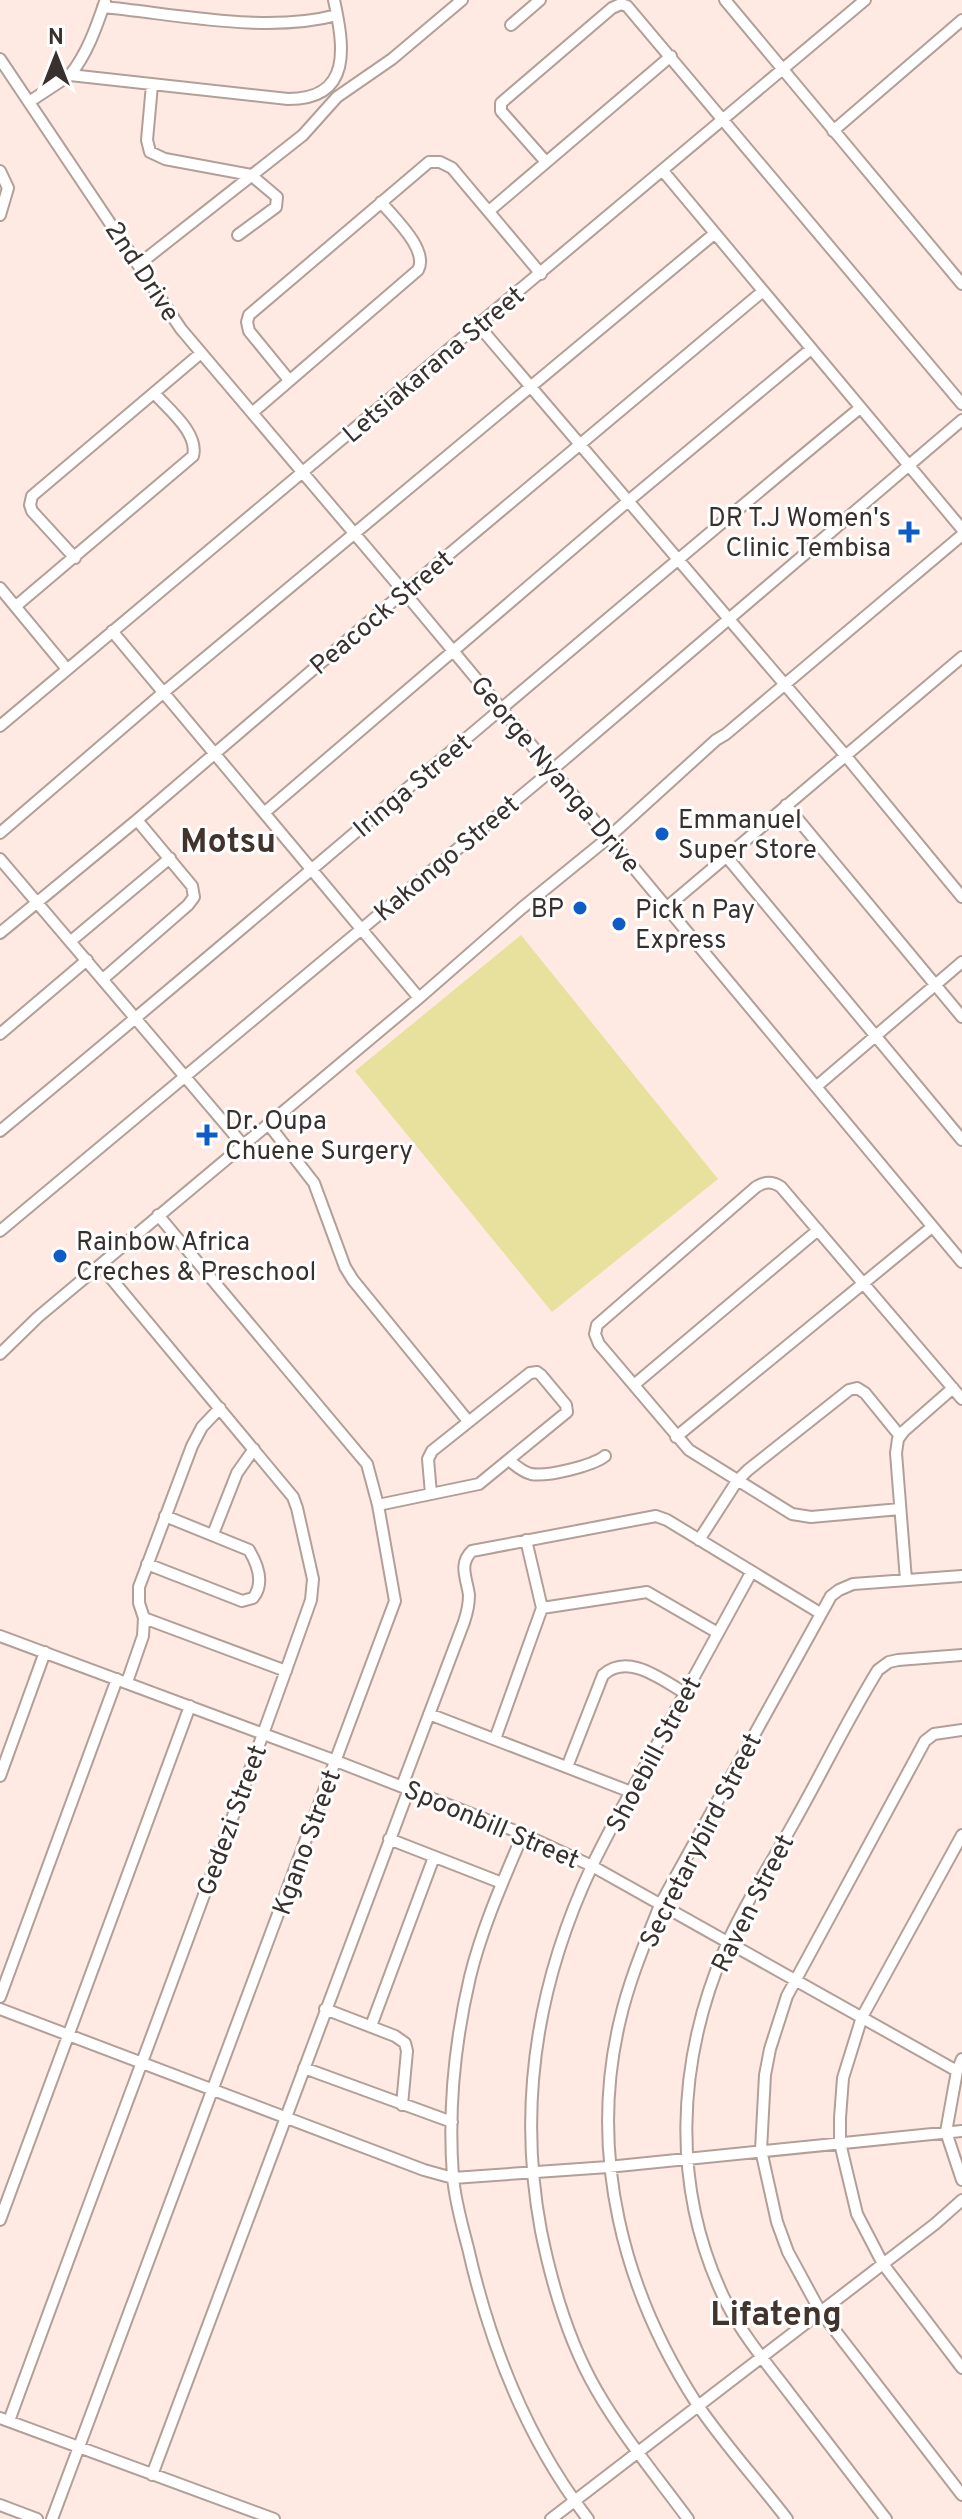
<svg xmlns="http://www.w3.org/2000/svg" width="962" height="2519" viewBox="0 0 962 2519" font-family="Overpass,sans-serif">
<rect width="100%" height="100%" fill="#feeae2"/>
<path fill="#e8e09d" d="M521,935L718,1179L552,1312L355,1071Z"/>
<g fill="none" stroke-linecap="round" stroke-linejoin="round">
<g stroke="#b29f97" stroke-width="14">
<path id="minor" d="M725,0L962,284
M103,7C176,14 267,34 337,15
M511,25L540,0
M0,59L181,329L404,592L962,1262
M70,75L288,99C353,99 344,46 334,0
M152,85L147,140L150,152L165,159L251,175L277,197L276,207L238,235
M29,102L70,75C87,54 96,28 105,2
M833,131L962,20
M546,162L501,111V103L612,8L621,4L627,6L962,404
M0,171L8,188L0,215
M663,171L962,529
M489,211L671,56
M138,265L303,135L337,97L392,59L462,0
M478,325L845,755L962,897
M289,380L249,331L247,322L249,315L429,162H440L452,168L541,274
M252,413L418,270C429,250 394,218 381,202
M75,558L32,511L30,505L32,496L201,353
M0,588L67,669
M16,606L193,456C199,433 168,409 154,393
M112,631L419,998
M0,726L865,0
M786,805L962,1017
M264,813L627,502L811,349
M0,833L164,692L714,234
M726,856L962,1140
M0,859L243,1145
M667,907L962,657
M0,933L137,820L392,602L763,291
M71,941L170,858
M103,979L188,905L194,897L192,886L137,820
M0,1034L87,960
M817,1086L962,962
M269,1125L314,1183L345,1267L353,1280L468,1421
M0,1131C289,892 571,646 860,408
M0,1231L552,770L962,420
M0,1354L38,1317L419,998L522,908L608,838L716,740L726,734L962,535
M635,1384L818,1230
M220,1408L202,1427L192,1446L139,1587V1603L144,1618L286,1671
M676,1437L932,1227
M510,1461C516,1466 523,1472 531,1474C547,1477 592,1466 605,1456
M378,1505L479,1484L567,1412L566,1405L541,1375L537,1372L530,1373L432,1451L428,1459L431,1494
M900,1509L811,1517L792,1514L689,1450L599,1344L595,1334L597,1325L756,1187C765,1181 772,1181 781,1187L962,1399
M213,1534L237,1473L254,1449
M699,1540L737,1481L748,1470L849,1390L857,1388L865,1393L900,1436
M147,1564L242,1601L253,1598C265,1583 258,1565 249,1550L165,1516
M906,1580L896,1453L898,1439L904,1431L953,1388
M542,1608L647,1592L718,1633
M0,1636L336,1761L523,1834L592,1866L957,2071
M127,1682L143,1636L144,1618
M429,1714L631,1792
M962,1730L934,1734L925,1741L787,1996L770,2049L765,2075L761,2150L777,2222L788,2252L820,2311L962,2495
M495,1739L542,1608L526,1540
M567,1767L603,1675C628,1652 662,1680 685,1693
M0,1776L45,1652
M402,1786L464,1622C467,1613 469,1605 469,1595C467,1579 458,1564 472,1551L656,1516L667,1520L820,1613
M523,1834C503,1881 482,1928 470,1977C455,2041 448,2111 453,2177C455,2201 462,2225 468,2248C490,2345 527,2440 588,2519
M962,1835L862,2017L843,2078L840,2118V2143L857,2214L883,2264L962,2368
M389,1839L502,1883
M0,1997L117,1679
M0,2009L424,2170L453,2178L608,2167L962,2131
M325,2009L395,2036L405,2043L407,2051L402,2105
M371,2026L434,1857
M962,2059L957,2071L946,2132L962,2180
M304,2068L452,2122
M0,2220L190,1706
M0,2418L274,2519
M9,2421C109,2147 214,1875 311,1600L313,1579L297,1508L293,1497L100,1265
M152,2475L409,1789
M0,2505L37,2519
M52,2519L395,1601L378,1505L367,1464L158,1215
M551,2519L935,2224L962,2200
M688,2519C657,2477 623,2436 597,2391C569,2343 552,2285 541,2231C517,2103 537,1983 592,1866C611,1826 634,1787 655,1748C687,1690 719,1631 751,1573
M787,2519C758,2481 724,2444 697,2404C623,2290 588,2154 620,2020C629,1981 645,1943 660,1905L831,1596L839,1590L853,1584L962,1576
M886,2519C854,2477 822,2436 790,2394C768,2365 744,2337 727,2304C670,2190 676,2062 726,1946C744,1904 771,1864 793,1824C822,1773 847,1720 878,1670L889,1662L898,1660L962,1655"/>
</g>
<use href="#minor" stroke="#fff" stroke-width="10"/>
</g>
<g fill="#0f5cc6" stroke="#fff" stroke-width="3">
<path d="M905 520h8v8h8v8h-8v8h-8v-8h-8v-8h8z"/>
<circle cx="662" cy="834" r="8"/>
<circle cx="580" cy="908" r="8"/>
<circle cx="619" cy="924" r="8"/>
<path d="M203 1123h8v8h8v8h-8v8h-8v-8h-8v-8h8z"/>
<circle cx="60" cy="1256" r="8"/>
</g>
<g text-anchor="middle" stroke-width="6" stroke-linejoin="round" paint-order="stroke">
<g font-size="26" fill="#38302d" stroke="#fff">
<text transform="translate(143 271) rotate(57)" y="9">2nd Drive</text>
<text transform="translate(433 364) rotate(-40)" y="9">Letsiakarana Street</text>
<text transform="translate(381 612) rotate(-40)" y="9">Peacock Street</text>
<text transform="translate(556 774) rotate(50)" y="9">George Nyanga Drive</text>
<text transform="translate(412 785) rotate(-40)" y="9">Iringa Street</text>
<text transform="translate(446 858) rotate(-40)" y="9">Kakongo Street</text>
<text transform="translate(653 1754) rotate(-62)" y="9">Shoebill Street</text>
<text transform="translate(231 1820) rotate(-70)" y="9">Gedezi Street</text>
<text transform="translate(492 1824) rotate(23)" y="9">Spoonbill Street</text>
<text transform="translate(700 1840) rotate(-63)" y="9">Secretarybird Street</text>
<text transform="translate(306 1842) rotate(-70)" y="9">Kgano Street</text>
<text transform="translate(752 1903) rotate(-63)" y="9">Raven Street</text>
</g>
<g font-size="26" fill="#38302d" stroke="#fff" text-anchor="start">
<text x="891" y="526" text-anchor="end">DR T.J Women's<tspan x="891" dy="30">Clinic Tembisa</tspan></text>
<text x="678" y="828">Emmanuel<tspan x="678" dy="30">Super Store</tspan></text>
<text x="564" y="917" text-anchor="end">BP</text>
<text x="635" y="918">Pick n Pay<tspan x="635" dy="30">Express</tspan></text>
<text x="225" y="1129">Dr. Oupa<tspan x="225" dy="30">Chuene Surgery</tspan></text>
<text x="76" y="1250">Rainbow Africa<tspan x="76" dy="30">Creches &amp; Preschool</tspan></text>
</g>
<g font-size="34" font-weight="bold" fill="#42332c" stroke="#fff">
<text x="228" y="852">Motsu</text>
<text x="776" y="2325">Lifateng</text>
</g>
</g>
<g transform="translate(56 56)" stroke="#ffffff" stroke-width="6" paint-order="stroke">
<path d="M0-6L14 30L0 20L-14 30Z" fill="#38302d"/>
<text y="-12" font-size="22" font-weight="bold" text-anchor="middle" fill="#38302d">N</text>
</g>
</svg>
